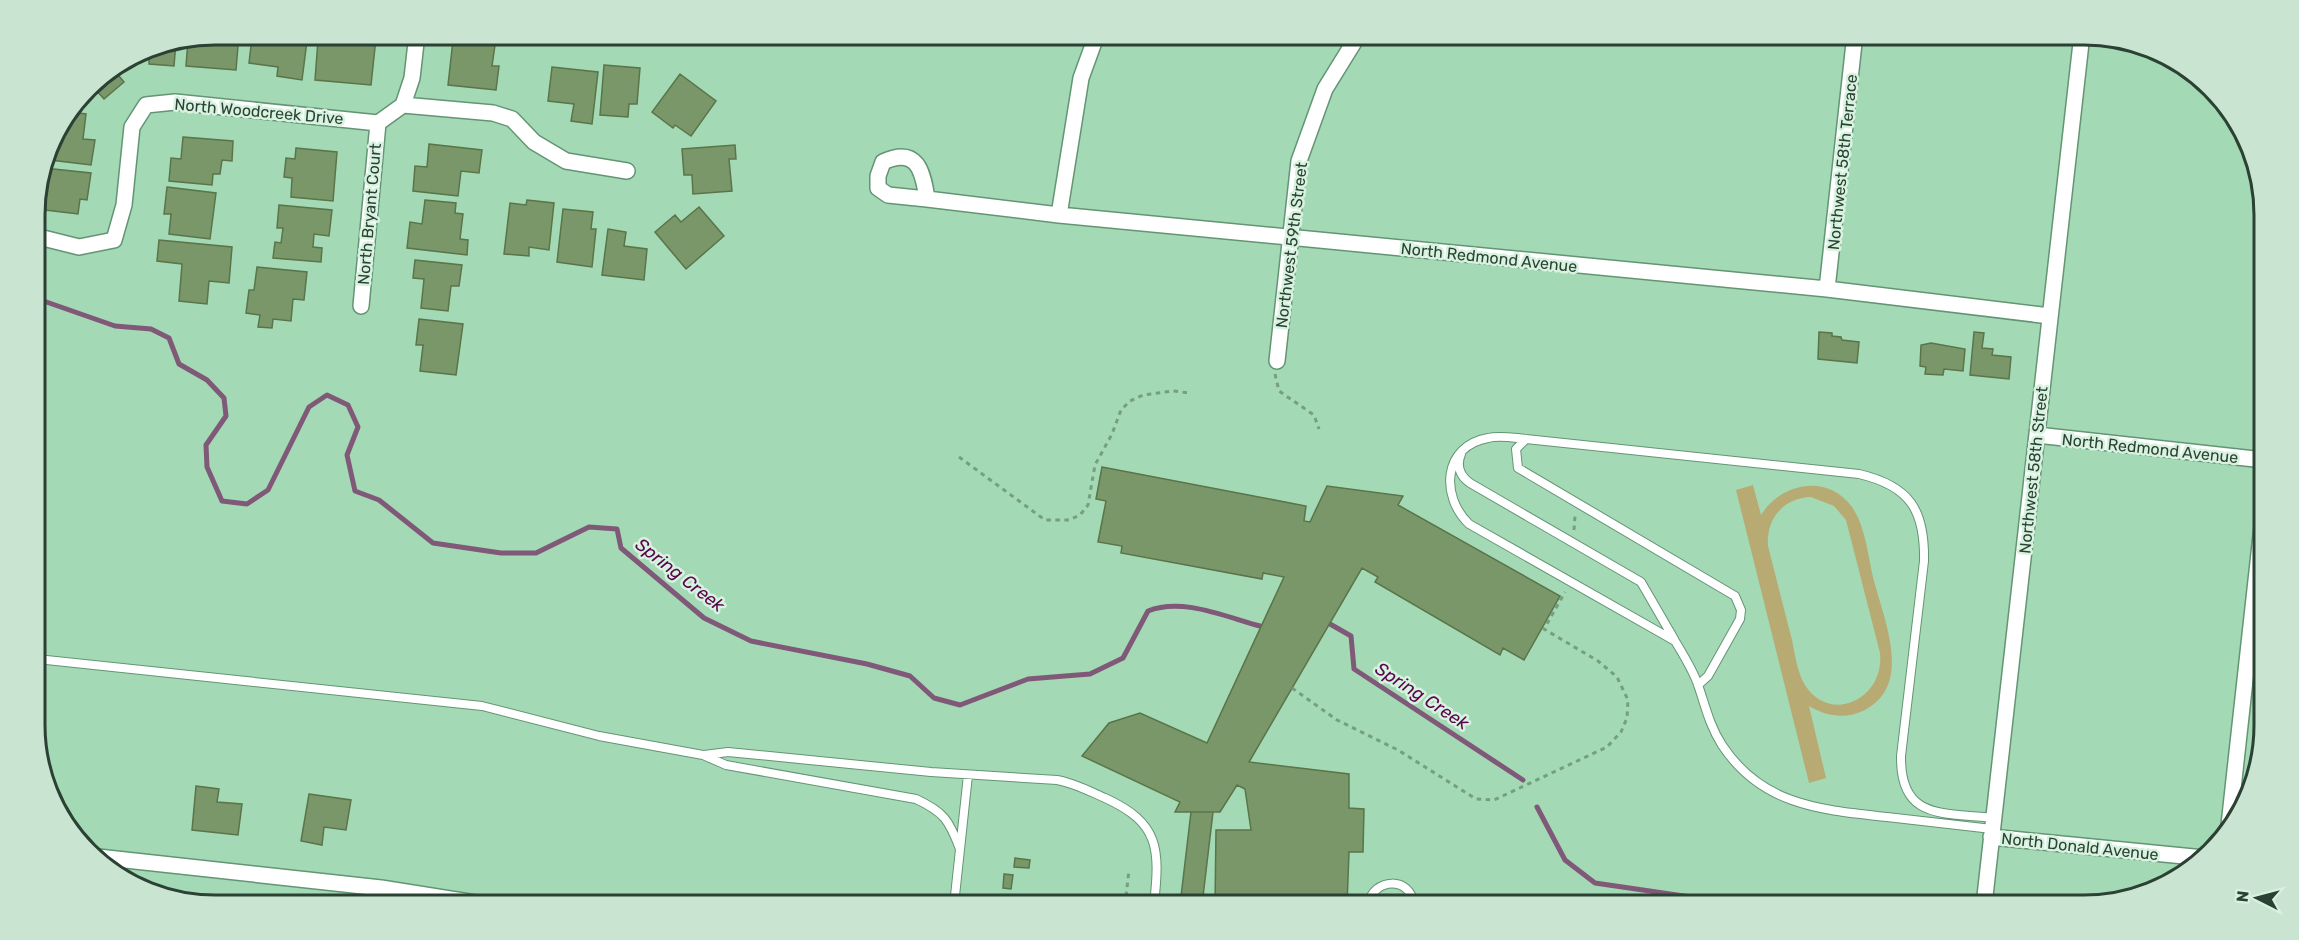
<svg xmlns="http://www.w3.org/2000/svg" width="2299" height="940" viewBox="0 0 2299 940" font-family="Rubik,sans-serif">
<rect width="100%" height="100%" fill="#a4d9b5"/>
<path fill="#b8aa73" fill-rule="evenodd" d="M1753,485L1761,515C1781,483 1827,473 1852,507C1865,526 1868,555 1873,577C1883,618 1914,684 1865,710C1845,720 1826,716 1809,706L1826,778L1809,783L1736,490ZM1811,497L1834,506L1846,520L1880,653C1885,699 1830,725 1805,685C1797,672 1795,654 1792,640C1784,609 1776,577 1768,546C1766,519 1783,498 1811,497Z"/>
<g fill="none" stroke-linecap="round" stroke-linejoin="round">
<path stroke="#805979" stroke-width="5" d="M35,298L115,326L151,329L169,338L179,364L207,380L224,398L226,416L206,445L207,467L222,501L247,504L268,490L309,407L327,395L348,405L358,427L347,455L355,491L379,500L433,543L501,553H536L589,527L617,529L621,548L704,618L751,641L867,664L910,676L934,698L960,705L1028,679L1090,674L1123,658L1148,611C1182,597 1226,617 1260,626
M1330,624L1351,636L1354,669L1523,780
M1537,807L1565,860L1595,883L1718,901L1726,905"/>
</g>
<path fill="#799769" stroke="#597549" stroke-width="1.5" d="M215,34H239L236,70L186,66L188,40Z
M269,34H282L281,38L307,41L302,80L277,76L278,67L249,63L252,37L268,39Z
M351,35L376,38L371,85L315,80L318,40L351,43Z
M453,40L495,45L492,66H499L496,90L448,85Z
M176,42L174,66L149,64V54L139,53L146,48Z
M604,65L640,68L637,104H629L628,117L600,115Z
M552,67L598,72L592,124L571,121L574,104L548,101Z
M113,69L124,82L104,99L96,90L81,102L96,80Z
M680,74L716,101L691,136L675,125L673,128L652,112Z
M71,112L86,114L83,139L95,140L91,165L50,160L53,135Z
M183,137L233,141L232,161L222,160L220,174H213L212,185L169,181L171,158L181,159Z
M429,144L482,150L479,173L461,171L458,196L413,191L415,166L427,167Z
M735,145L736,159H729L732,191L693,194L692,175H684L682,149Z
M296,148L337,152L333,201L291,197L292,178L284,177L286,158L295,159Z
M44,168L91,173L87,200L80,199L78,214L37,209Z
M167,187L216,193L210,239L169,234L171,214H164Z
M425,200L456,203L455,213L463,214L460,239L468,240L467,255L407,248L410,222L422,224Z
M527,200L554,203L549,250L529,247V256L504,254L510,203L526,205Z
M279,205L332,210L329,236L314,234L313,247L322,248L321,262L273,258L275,242L281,243L283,228H277Z
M699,207L724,236L686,269L655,232L675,215L681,222Z
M563,209L593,212L591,229H596L592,267L557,262Z
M608,229L626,232L624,246L647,249L644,280L602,275Z
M159,240L232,247L229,283L209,281L207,304L179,301L182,264L157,261Z
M415,260L462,265L459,286H451L448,311L421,308L424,279L413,278Z
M257,267L307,272L304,300L293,299L291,321L273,319L272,328L258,327L260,315L246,313L249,290H254Z
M419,319L463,324L456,375L420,371L423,345H416Z
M1819,332L1832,333V336L1841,337L1842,340L1859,342L1857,363L1818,359Z
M1974,332L1984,333L1982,348L1993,349L1992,355L2011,357L2009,379L1970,375Z
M1931,343L1965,349L1963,371L1944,369L1943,375L1925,374L1926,367L1920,366L1921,345Z
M1102,467L1306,506L1304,521L1310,522L1327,486L1403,496L1398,505L1560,596L1524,660L1503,648L1500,655L1375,582L1378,577L1362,568L1249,762L1349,774V808L1364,809L1363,852H1349L1347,905H1215L1216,830H1251L1245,789L1237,785L1220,812H1175L1180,802L1082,756L1109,723L1140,713L1207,743L1284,577L1263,573L1262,579L1121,553L1122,546L1098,542L1106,501L1096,499Z
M196,786L219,789L217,802L242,804L238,835L192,830Z
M309,794L351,800L346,830L324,827L322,845L301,841Z
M1191,812H1213L1202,905H1180Z
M1015,858L1030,860L1029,868L1014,867Z
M1004,874L1013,875L1011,889L1003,888Z"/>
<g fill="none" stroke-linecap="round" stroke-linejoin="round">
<g stroke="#639574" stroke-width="10">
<path id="service" d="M1526,439L1516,449L1518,468L1735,596L1741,610L1740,619L1708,676L1698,685
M1461,454C1456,466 1460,476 1470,483L1641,582L1674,639
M37,659L482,706L599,736L703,755L726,765L916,799C944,812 949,820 960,849
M704,755L728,752L931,772L1057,780C1074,783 1089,791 1105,798C1160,823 1160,849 1154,905
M1992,829C1957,825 1922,821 1887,817C1822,810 1762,806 1722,745C1709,725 1705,704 1697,682C1691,667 1683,654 1675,641L1469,524C1440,496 1443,446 1488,438C1500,435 1514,438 1526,439L1859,474C1910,486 1925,510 1924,561L1901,756C1900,821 1944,812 1993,818
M954,905L968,775
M1368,905C1373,877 1411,876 1414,905"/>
</g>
<g stroke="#639574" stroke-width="18">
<path id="minor" d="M403,105L493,113L512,119L534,142L566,161L627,171
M378,123L403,105L412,78L417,34
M927,199L888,195L878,188V176L883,162C917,146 923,171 927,199L1059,215L1827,289L2050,316
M1059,215L1081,78L1097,34
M35,236L79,247L114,240L124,205L132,127L146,105L175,102L378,123
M1827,289L1855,34
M361,306L378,123
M1277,361L1299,161L1325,89L1359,34
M2037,435L2264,460
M2228,834L2264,508
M1991,837L2204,858
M98,857L381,888L488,905
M1984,905L2082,34"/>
</g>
<path stroke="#759e82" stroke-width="3" stroke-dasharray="4.5 4.5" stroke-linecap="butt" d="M1275,374L1279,391L1314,415L1319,429
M959,457L1045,520H1069L1080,515L1088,505L1095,465L1112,434L1121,410L1130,401L1143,395L1173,391L1190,393
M1574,530L1575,516
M1292,688L1337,720L1398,750L1476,799L1494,800L1607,747L1621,732L1627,718L1628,700L1617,677L1598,661L1544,629L1565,592
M1125,905L1129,870"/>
<use href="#service" stroke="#fff" stroke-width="8"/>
<use href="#minor" stroke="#fff" stroke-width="15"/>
</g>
<g text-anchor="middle" stroke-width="5" stroke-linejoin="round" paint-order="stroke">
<g font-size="16" fill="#2b4133" stroke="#d8f2e0">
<text transform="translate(259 111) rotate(5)" y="6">North Woodcreek Drive</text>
<text transform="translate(1842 162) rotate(-84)" y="6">Northwest 58th Terrace</text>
<text transform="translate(369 214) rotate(-85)" y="6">North Bryant Court</text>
<text transform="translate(1291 245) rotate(-83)" y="6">Northwest 59th Street</text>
<text transform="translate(1489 257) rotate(6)" y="6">North Redmond Avenue</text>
<text transform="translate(2150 448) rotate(6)" y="6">North Redmond Avenue</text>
<text transform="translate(2033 470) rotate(-84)" y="6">Northwest 58th Street</text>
<text transform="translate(2080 846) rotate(6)" y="6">North Donald Avenue</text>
</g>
<g font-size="18" font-style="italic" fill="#59054e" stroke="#d8f2e0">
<text transform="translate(680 575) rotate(38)" y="6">Spring Creek</text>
<text transform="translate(1422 696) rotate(33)" y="6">Spring Creek</text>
</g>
</g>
<path d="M0 0H2299V940H0ZM215 45H2084A170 170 0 0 1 2254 215V725A170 170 0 0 1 2084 895H215A170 170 0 0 1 45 725V215A170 170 0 0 1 215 45Z" fill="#cae4d2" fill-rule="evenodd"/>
<path fill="none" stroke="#2b4133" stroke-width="3" d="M215 45H2084A170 170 0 0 1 2254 215V725A170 170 0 0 1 2084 895H215A170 170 0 0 1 45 725V215A170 170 0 0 1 215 45Z"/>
<g transform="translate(2257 898) rotate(276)" stroke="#d8f2e0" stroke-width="4.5" paint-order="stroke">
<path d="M0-4.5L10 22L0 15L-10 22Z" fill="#2b4133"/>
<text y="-9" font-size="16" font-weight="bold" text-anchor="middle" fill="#2b4133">N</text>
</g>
</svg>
